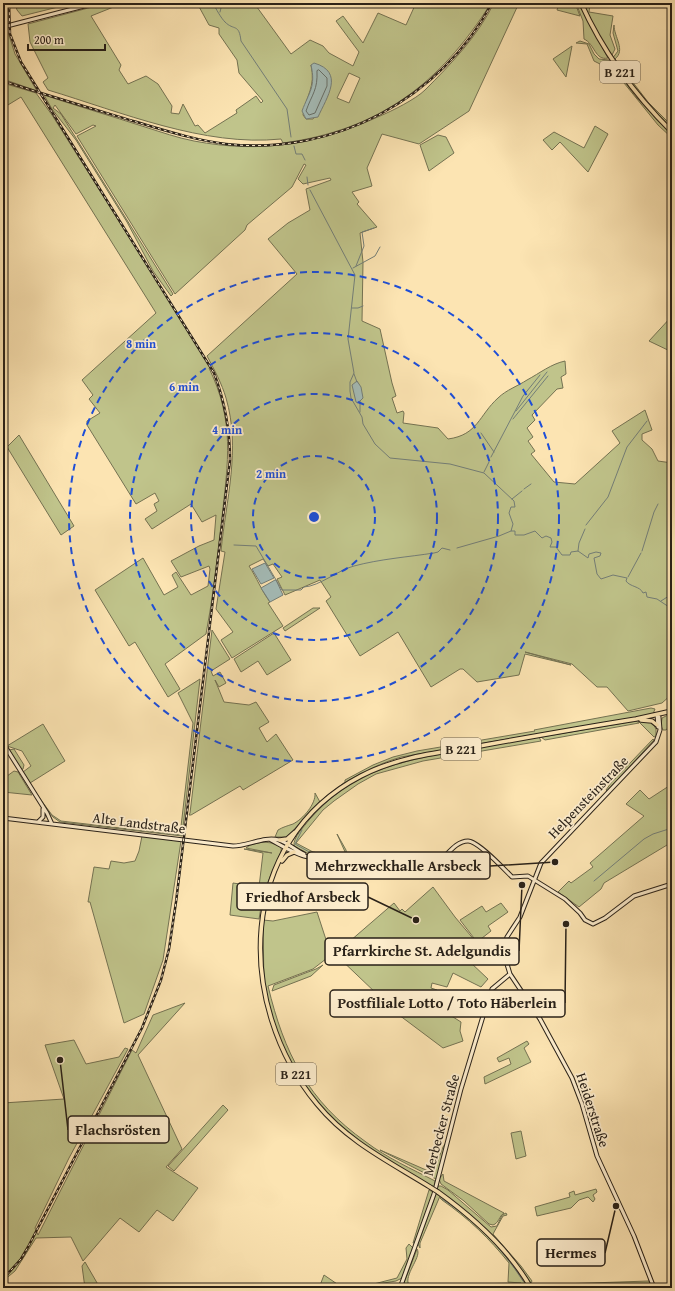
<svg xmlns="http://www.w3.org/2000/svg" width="675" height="1291" viewBox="0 0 675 1291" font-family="'Gentium Book Plus',serif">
<rect width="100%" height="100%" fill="#fce4b2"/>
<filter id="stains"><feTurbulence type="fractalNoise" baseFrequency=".005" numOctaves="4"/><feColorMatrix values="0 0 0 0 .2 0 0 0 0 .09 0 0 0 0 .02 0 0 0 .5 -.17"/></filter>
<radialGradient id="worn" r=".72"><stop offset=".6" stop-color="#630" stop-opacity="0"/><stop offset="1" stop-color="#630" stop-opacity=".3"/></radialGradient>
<path fill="#c0c48b" stroke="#747252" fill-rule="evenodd" d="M15,3H74L22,16L17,10Z
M107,3H114L116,6L91,16L121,65L119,70L128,84L146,76L158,84L172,106L171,113L179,114L183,104L195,126L198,125L205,133L237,113L236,110L256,96L261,103L263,101L239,73L237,60L219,34V28L209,25L197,3H254L291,54L310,40L323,46L329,53L353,66L359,52L336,21L343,16L363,43L378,13L406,25L416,3H491C440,84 379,130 283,143L281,139C204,147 121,112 48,90L43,82L48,78L30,42L28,24ZM311,65L327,97L313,119H306L303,115C306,95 316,87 311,65ZM349,73L360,78L349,103L337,98Z
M494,3H519L469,111L419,144L382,134L367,168L372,186L352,192L359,202L357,204L377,227L360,233L363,262L362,321L380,329L392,383L396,396L392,398L397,413L403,411L404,413L403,423L438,428L448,439C478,435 479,415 498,398C506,390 518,386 527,380C540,373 551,364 565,361L566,374L561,377L563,388L557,389L532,415L535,420L527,428L533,437L528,441L535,451L531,454L554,482L575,484L620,443L612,431L645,410L652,430L642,434V440L652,449L658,461L672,463V694L662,703L628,711L607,687H597L572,664L525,652L571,665L525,654L519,675L477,682L463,669H460L431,687L398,632L360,656L326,601L331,597L320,580L285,595L277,579L282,577L273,564L268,566L263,559L249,566C257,578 261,590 270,602L268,603L283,626L232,658L221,640L233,632L216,609L225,552L221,551C226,500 241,449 226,398C222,384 214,369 207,356L297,274L268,239L288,223L310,210L306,189L331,180L330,178L303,184L298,179L306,165L304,164L292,187L247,225L245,230L175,294L77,136L96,126L93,125L76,134L55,105L53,108L61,114L173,294L171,296L153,271L127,222L76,140L52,109L44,95C77,106 111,116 145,127C161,132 178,138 194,141C261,154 319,144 380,116C392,111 416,99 425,90C451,64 477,37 494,3Z
M559,3H575L580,16L557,10Z
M576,3H579L608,58C595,61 595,44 584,39L583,21Z
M582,3L590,5L589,12L613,16L610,35L615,49L611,57Z
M614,25C614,37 626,50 615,59L648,102L672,126V130L645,103L612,59L618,51L613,33Z
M7,29L15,54L37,91L3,79V31Z
M580,41L589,44L594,54L599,59L609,60L636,97L672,135V138L658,125L607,62L600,64L594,61L587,44L576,43Z
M572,46L566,77L553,59Z
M3,83L36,93L52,115L211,367L209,368C235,422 228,461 222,517C218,549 215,580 210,611L206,634L165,664L180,689L168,697L135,642L129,646L95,590L143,558L164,595L178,587L172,575L176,572L191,595L208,586L210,569L209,566L181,577L171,561L199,546L214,540L216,515L202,522L191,504L152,529L145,519L157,511L154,504L159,501L155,493L136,504L87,425V421L100,413L89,399L93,395L82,380L156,313L21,97L3,108Z
M595,126L608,134L588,172L560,142L552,150L543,140L554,132L584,148Z
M438,135L446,137L454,153L429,171L420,145Z
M672,316V352L649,341Z
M19,435L74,526L61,535L7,447Z
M313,608H320L285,631L283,628Z
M212,630L230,659L211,671L213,676L220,672L226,683L219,687L215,680L224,702L249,705L256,702L269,722L259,728L267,742L276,734L293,760L243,790L240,786L191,815H189L190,813Z
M274,633L291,660L267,675L258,661L241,672L234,659Z
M200,679L182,836L60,822L53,817L45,807L30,785L52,815L61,821L180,835L193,723L178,693Z
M651,708L655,709L653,714L632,718L401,757C371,766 347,780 323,799L345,782V780L373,765L393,757L417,751L535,731L534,730Z
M672,713L671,724L666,730H663L661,726L662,718Z
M636,721L639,723L545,740L541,737Z
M638,721L652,722L656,729V736L654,737Z
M43,724L65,761L30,783L23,772L31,766L22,751L7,746Z
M539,737L541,741L423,761L376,774L358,784L334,801L323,810L296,843L313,852L345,858L346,854L337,834L346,850L347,857L344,860L309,854L294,846C293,837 304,827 309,820C350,772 398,761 458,751C485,746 512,742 539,737Z
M653,739L654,740L607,791L606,790L611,783Z
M14,749L24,765L23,769L21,770L9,750Z
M14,771L18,772L32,795L3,792V779Z
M672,784V842L604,883L601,889L579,907L558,892L569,881L571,883L593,867L590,863L644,816L626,804L640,790L649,799Z
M315,793L320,802L287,837H275L278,830C283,827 287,826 293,824C303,819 316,804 315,793Z
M142,836L181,841L163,960L144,1014L124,1023L90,902H88L94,867L109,869L111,861L124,863L135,861L139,851Z
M263,842L272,843L281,847C282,853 279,855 277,861C268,879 262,899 259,919L230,915L233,883L259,887L263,853L244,849L272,853L246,848L250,845Z
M433,887L455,917L476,942L459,960L463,963L470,962L488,979L481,987L453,973L447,987L432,983L431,988L437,990V996L448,999L442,1010L461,1022L460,1031L463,1041L443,1048L399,1015L335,954L394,903L400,911L402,909L405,912Z
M501,903L508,912L488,926L491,931L477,942L460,920L482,906L486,912Z
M317,912L331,955L313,969L268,986C284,1053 308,1101 366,1142C387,1158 412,1169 435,1181L434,1187L378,1155L346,1132L318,1103L294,1070L279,1039L264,987L263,920L273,921Z
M323,965L311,976L272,991L274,985L316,969Z
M185,1003L138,1055L182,1149L166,1167L198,1188L173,1221L157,1210L139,1232L120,1218L83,1261L71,1237L36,1238L15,1271L3,1281V1157L5,1159L3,1153V1103L64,1099L45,1045L74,1040L86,1064L119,1057L125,1048L128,1049L69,1158L35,1228L38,1235L132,1050L136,1053L153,1015Z
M527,1041L529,1044L524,1048L531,1062L485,1084L484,1077L511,1064L509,1058L499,1062L497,1058Z
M223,1105L228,1110L174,1171L168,1166Z
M521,1131L526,1156L516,1159L511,1133Z
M447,1141L438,1177L436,1179L380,1150L433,1173L443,1147Z
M443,1174L444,1181L504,1213C499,1216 499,1223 493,1225L489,1224L464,1201L441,1184L439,1179Z
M438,1186H441L448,1190L491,1227L497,1226L502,1215L506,1213L507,1215L503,1216L493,1234L521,1266L532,1281L531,1283C504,1246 474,1215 437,1189Z
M596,1189L597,1192L593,1195L595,1199L593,1202L588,1197L579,1200L571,1208L537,1216L535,1207L570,1197L569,1193L574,1191L575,1195Z
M429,1190L433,1192L415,1243H413Z
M436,1194L440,1196L420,1243V1248L418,1244Z
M442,1197C478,1220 506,1253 528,1288H402L417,1249C422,1256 406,1272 408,1283L415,1285L521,1283L508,1282L509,1263C490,1239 468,1218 442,1200L440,1198Z
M409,1244L413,1248L402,1278L396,1281L366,1286L397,1278L407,1259L406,1248Z
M85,1262L100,1288H85L82,1266Z
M324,1275L343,1288H319Z
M649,1281L651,1286L533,1288L531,1285Z"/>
<path fill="#a4bcb8" stroke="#737e78" d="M314,63C345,72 327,97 318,117L306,119L302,111C309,92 316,87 311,65Z
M357,381L361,387L363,398L358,403L356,402L352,385Z
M265,563L274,578L261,584L252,569Z
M275,580H276L283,595L270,602L261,588Z"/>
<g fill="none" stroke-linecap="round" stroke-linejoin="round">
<path stroke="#666e68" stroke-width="1" d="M319,70L327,78V86L315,113L309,115L306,111C312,94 318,90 317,71Z"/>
<path stroke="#737e78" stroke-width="1" d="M213,3C216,9 221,18 225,22C234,31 239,23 241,41L287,109L291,137
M220,3L221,8L220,12
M294,146L296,154H302L305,160
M307,177L308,185
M310,190L355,275L348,339L354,373L350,382V391L351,398L362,417L363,424L375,444L390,458L450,464L484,473L514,501L515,507H511L509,513L513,524L511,531H515V535H524L535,531L542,538L546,536L551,538L552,542L550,547H556L562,555H570L571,552L578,551L588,558L589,554L596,552L601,553L600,556L594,558L597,574L601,579L613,575L627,578L626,581C630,587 640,586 643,593L646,592L647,597L657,599L672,609
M356,266L364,246L362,232L374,228
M353,268L375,256L380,247
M352,308H358L363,306
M354,374L357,382
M516,411L547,372
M360,412V401
M513,419L548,376
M481,433L494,452
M491,457L523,396L540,375
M484,472L489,462
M524,489L531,484
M512,499L522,491
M586,525L608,497L627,447L647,421
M234,545L256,546L282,590H301L304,587C320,586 338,570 354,566C380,559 408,557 434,553L438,552L442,548L450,550
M457,548L499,536L511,531
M578,551L579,543L585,529
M642,551L654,512L658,504
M628,577L641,553
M661,601L672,594
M302,830L295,844L311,853L324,855
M594,881L644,839L653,834L672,828
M442,1199C475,1220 502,1248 523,1281"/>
<g stroke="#292118" stroke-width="5">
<path id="secondary" d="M3,27L96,3
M657,715L658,727
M3,743L47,813L52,824
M3,818L233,846C248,846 264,836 279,840C288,843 295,850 304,854
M38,822L43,817V809
M271,840C282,846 293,853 304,856C326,861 413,873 431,867C444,862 453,841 468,841C478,841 504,869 512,877L528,876L565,899L580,913L585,920L593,924L605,918L634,896L672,884
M400,1288L434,1194L461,1089L487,1003L492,989L510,974
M654,1288L634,1236L597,1156L582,1104L572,1078L540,1019L510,974L503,951L507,937L520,917L541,863L656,742L660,730L659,717L657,715"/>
</g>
<g stroke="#292118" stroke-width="5.5">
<path id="primary" d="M581,3C603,52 634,94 672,132
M641,720L652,721L657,725
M280,840L287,839L295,832
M282,861L287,855L294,852
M430,1187C390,1162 348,1142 317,1104C235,1005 236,841 361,776C399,756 443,752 485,745C535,736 586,727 636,719L672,711
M438,1192C474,1218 509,1249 531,1288"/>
</g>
<use href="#secondary" stroke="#fdedcd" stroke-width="3"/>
<use href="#primary" stroke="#fce4b2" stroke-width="3.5"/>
<g stroke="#292118" stroke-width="2.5">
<path id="rail" d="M3,81C46,95 90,108 133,121C164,130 194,140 226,144C334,156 441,99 492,3
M3,1279L21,1259L28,1247L142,1028L161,980L169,949L176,902L230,460C230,429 225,402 214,373L21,62L10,34L9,3"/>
</g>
<use href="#rail" stroke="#fdedcd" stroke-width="1" stroke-dasharray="3" stroke-linecap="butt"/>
<g stroke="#292118" stroke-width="5.5" stroke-linecap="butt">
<path id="primary-bridge" d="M430,1187L438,1192"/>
</g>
<use href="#primary-bridge" stroke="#fce4b2" stroke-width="3.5"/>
</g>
<g fill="none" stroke="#1d4ed8" stroke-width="2" stroke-dasharray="7 5">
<circle cx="314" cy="517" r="61"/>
<circle cx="314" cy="517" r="123"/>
<circle cx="314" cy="517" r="184"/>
<circle cx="314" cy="517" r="245"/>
</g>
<g text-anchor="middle" stroke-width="3.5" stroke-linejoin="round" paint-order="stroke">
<g fill="#fdedcd" stroke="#695e4e" stroke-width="1">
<rect x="600" y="61" width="40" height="22" rx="3"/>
<rect x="441" y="738" width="40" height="22" rx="3"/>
<rect x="276" y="1063" width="40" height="22" rx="3"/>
</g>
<g font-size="13" font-weight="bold" fill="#292118">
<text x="620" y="77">B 221</text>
<text x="461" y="754">B 221</text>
<text x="296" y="1079">B 221</text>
</g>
<g font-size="14" fill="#292118" stroke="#fdedcd">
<text transform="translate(588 797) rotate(-46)" y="5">Helpensteinstraße</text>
<text transform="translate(139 823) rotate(7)" y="5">Alte Landstraße</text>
<text transform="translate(593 1110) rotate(72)" y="5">Heiderstraße</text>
<text transform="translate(441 1125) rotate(-75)" y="5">Merbecker Straße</text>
</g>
</g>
<circle cx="314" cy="517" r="6" fill="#1d4ed8" stroke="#fdedcd" stroke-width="2"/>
<g font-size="12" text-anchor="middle" font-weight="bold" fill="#1d4ed8" stroke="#fdedcd" stroke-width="3.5" stroke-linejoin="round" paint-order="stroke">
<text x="141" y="348">8 min</text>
<text x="184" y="391">6 min</text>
<text x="227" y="434">4 min</text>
<text x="271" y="478">2 min</text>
</g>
<path fill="none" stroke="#292118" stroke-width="1.5" d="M555 862L490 866M416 920L368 897M522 885L519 951M566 924L565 1003M60 1060L68 1130M616 1206L605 1253"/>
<g fill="#292118" stroke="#fdedcd" stroke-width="1.5">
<circle cx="555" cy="862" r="4"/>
<circle cx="416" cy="920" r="4"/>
<circle cx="522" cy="885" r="4"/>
<circle cx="566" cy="924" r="4"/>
<circle cx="60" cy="1060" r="4"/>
<circle cx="616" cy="1206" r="4"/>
</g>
<g fill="#fdedcd" stroke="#292118" stroke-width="1.5">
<rect x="307" y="852" width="183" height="27" rx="4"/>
<rect x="237" y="883" width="131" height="27" rx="4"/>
<rect x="325" y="938" width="194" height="27" rx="4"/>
<rect x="330" y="990" width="235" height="27" rx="4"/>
<rect x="68" y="1116" width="101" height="27" rx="4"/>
<rect x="537" y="1239" width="68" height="27" rx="4"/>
</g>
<g font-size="15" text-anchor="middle" font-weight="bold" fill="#292118">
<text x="398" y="871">Mehrzweckhalle Arsbeck</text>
<text x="303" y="902">Friedhof Arsbeck</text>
<text x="422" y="956">Pfarrkirche St. Adelgundis</text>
<text x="447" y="1008">Postfiliale Lotto / Toto Häberlein</text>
<text x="118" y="1135">Flachsrösten</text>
<text x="571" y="1258">Hermes</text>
</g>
<rect width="675" height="1291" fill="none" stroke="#fce4b2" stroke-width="16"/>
<rect x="4" y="4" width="667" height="1283" fill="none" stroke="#292118" stroke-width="2"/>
<rect x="8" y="8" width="659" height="1275" fill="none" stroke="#292118"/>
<path d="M28 44v6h77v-6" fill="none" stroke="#292118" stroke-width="2"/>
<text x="34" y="44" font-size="12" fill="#292118" stroke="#fdedcd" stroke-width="3" paint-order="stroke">200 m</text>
<rect width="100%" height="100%" filter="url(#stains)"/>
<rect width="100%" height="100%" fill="url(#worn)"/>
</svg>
